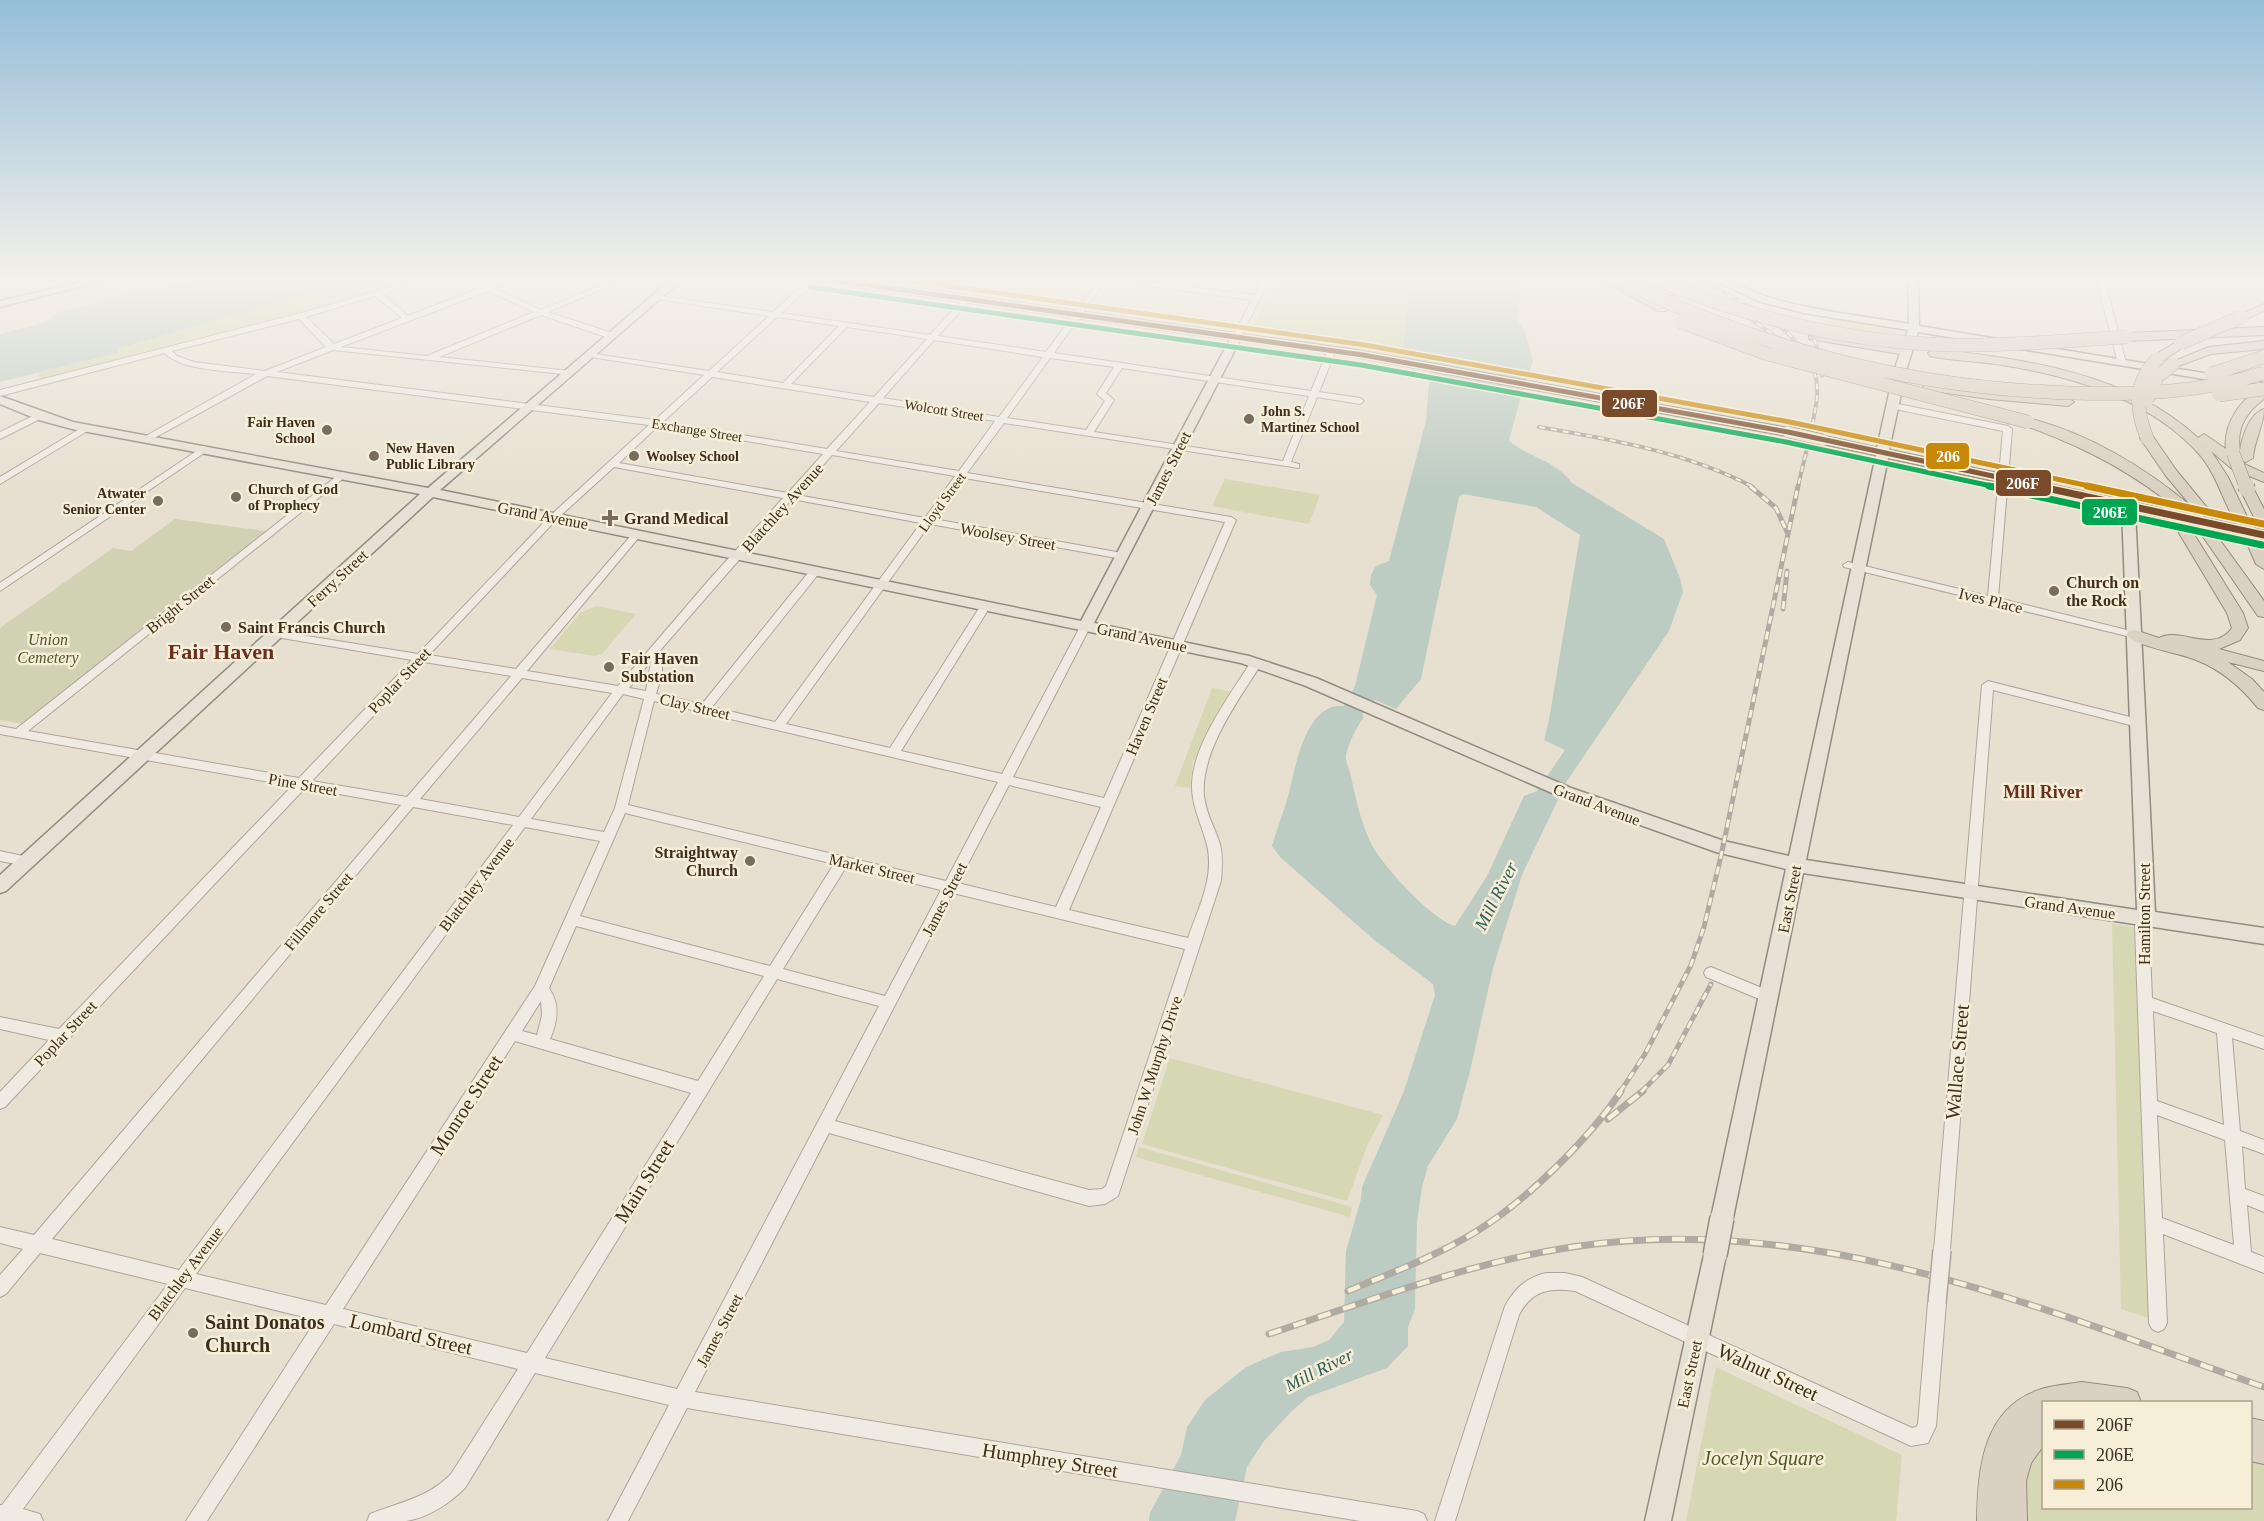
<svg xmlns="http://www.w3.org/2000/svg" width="2264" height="1521" viewBox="0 0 2264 1521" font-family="Georgia,serif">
<rect width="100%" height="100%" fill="#e7e0d1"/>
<path fill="#d6d7b3" d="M374,277H423L293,316L40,379L38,373L118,353V349L294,297Z
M1277,277H1401L1411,282L1402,358L1254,333L1251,330Z
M1830,318L1892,330L1899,337L1822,326L1824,323L1833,321Z
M1225,479L1320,495L1309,524L1212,506Z
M596,606L636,614L602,654L595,656L550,649L580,613Z
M1212,688L1233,692L1193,762L1190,788L1175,786Z
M2112,924L2134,927L2148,1318L2121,1309Z
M1170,1058L1383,1115L1367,1146L1347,1201L1142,1144Z
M1139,1147L1352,1207L1350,1217L1136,1157Z
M1716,1367L1902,1455L1896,1521H1686Z
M2043,1445L2044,1508H2250L2251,1457L2264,1461V1521H2026C2025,1494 2019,1464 2043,1445Z"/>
<path fill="#d1d1b3" d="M175,519L265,531L23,724L0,720V628L113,548L131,551Z"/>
<path fill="#bcccc2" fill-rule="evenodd" d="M199,277H374L294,297L118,349V353L0,382V334L43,323L59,312L93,304L102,299L113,298L134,290L156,288L157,290Z
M1401,277H1522L1517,320L1525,330L1533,361L1520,399L1509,441C1530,458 1556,461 1572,483L1664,539L1680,578L1683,592L1669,631L1567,781L1522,875L1493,968L1470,1071L1457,1119L1428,1166L1422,1187L1417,1222L1415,1309L1408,1327V1346L1387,1368L1308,1397L1291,1412L1264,1441L1247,1467L1235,1521H1149L1150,1513L1181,1455L1187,1427L1205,1400L1246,1367L1281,1352L1313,1347L1329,1340L1344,1322L1346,1251L1361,1199L1362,1187L1404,1091L1435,995L1433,984L1373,939L1280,857L1272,846C1277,829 1283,813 1288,797C1295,769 1305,702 1344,706L1355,686L1377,595L1370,585L1371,575L1376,566L1389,561L1426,421L1430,371L1402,358L1411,282ZM1463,494L1536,507L1580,535L1549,720L1544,740L1565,750L1537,791L1524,796L1487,876L1455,926C1432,920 1378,862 1369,839C1360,819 1356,798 1351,777C1350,770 1345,761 1346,755C1349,742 1356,728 1364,717L1362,714L1375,700L1396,709L1421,679L1459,497Z"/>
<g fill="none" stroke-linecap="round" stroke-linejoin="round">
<g stroke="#ada599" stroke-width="2">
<path id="minor" d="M422,277H433L382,294L408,316L482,287L468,277H477L488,285L510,277H520L494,288L541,310L621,277H631L548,312L615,334V338H609L541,315L439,357L570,371H573V375L333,350L277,372L655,420L704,375L591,357L587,355L588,353L709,371L769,316L657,299L653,297L654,295L773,312L812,277H820L781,313L930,335L983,277H991L938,336L1046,352L1099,280L1093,277H1113L1254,295L1263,277H1271L1241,336L1237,338L1233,336L1252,300L1106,280L1054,353L1311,391L1328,350L1335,348L1336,350L1319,392L1360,398L1364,401L1360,404L1317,397L1291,462L1299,464V468L1004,423L967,473L1231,517L1236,520L1069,910L1188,938C1198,909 1215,877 1207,845C1202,824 1191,806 1192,783C1194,742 1231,694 1252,660H1260L1262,663C1239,699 1200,752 1204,796C1206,814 1215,828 1220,844C1223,857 1222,869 1221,881L1118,1196L1105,1204L1089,1206L829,1133L695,1392L1417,1511L1424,1514L1427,1521H1360L687,1408L628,1521H608L669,1405L535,1373L465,1488C450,1503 428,1518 406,1521C394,1521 380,1521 367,1521L370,1514C400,1502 428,1498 451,1474L518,1369L334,1324L207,1521H186L316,1320L185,1288L23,1509L40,1514L43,1521H0V1505H2L168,1284L40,1253L6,1294L0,1297V1275L23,1249L0,1243V1227L34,1235L401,805L305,788L5,1107L0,1109V1092L49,1040L0,1029V1017L59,1029L292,786L0,734V726L16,729L342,472L345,473V477L28,731L299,778L412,660L276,637L272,636L271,634L272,632L276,631L418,654L551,515L649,425L267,376L147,442L143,439L144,437L256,374C231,371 181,371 165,353L0,396V390L324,307ZM488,291L534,312L427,356L341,347ZM375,296L402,318L334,344L306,317ZM777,317L839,326L783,383L717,372ZM299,319L326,347L265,371L194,362L177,356L172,351ZM847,327L927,339L874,397L791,384ZM934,340L1043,357L999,417L883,398ZM1050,358L1114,367L1097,394L1105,401L1086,430L1007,418ZM1122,368L1309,396L1283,461L1094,432L1114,400L1106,393ZM712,377L870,402L827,449L663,422ZM879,403L995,421L959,471L836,451ZM658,426L823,454L788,493L619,463ZM832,455L955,476L925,518L797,495ZM614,467L783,498L708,581L618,686L527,671L640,536L642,534L637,531L634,532L516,669L429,655L557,519ZM964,478L1225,522L1104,798L1013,777L1091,625L1086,622L1081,625L1002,774L901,751L991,605L986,602L981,605L890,748L786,724L930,524L1122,559L1127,556L1122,553L934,519ZM792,499L921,523L775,722L712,707L820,572V568H812L702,704L656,694C660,680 667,666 657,654ZM424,662L511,676L407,797L312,781ZM651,662L646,691L629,688L651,661ZM522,678L612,693L519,817L420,799ZM623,694L644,699L615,808L604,832L531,819ZM654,701L998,782L946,881L628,805ZM1009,785L1101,807L1056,907L958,883ZM413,807L513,825L179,1270L52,1239ZM625,813L834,864L770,966L580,916ZM525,827L600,841L535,986L326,1305L196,1274ZM846,867L941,890L885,996L783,969ZM953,893L1185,949L1106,1186L1102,1189L1089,1190L835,1121ZM576,926L764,976L698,1081L550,1039C558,1021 560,1004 549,988ZM777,979L879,1006L677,1389L545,1358ZM541,1001L542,1015L537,1035L522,1031ZM515,1041L691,1093L527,1353L343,1309Z
M2096,277H2104L2126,363L2125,365L2118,363Z
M1893,403L2008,426L2012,429L1998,598L2139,633L2140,635L2139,637L2135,638L1844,567L1843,565L1848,562L1988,596L2003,431L1890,408V404Z
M39,413L43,416L42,418L0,439V432Z
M86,425L89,426V430L0,484V477Z
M204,446L209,449L207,451L0,591V583Z
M1988,681L2138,719L2144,723L2138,727L1993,690L1950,1250L1948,1256L1942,1258L1936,1256L1934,1250L1982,685Z
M0,851L32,858L33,861L32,864L27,866L0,861Z
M2145,913L2150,914L2152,918L2149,926L2152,998L2264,1037V1049L2232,1038L2240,1131L2264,1140V1154L2242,1146L2245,1189L2264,1196V1212L2247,1205L2251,1252L2264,1257V1273L2163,1234L2167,1323L2164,1329L2158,1332L2152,1329L2149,1323L2135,926L2140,914ZM2153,1011L2217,1033L2224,1125L2157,1101ZM2157,1115L2225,1140L2234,1245L2162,1218Z
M1711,967L1774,993L1776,997L1774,1001L1769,1003L1764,1001L1706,977L1704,973L1706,969Z
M1546,1273H1565L1582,1277L1912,1428L1916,1427L1918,1424L1928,1303L1931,1297L1937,1294L1943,1297L1946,1303L1936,1426L1928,1443L1911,1446L1575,1291C1549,1287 1531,1291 1519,1315L1455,1521H1435L1505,1306C1515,1288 1526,1278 1546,1273Z"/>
</g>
<g stroke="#928b80" stroke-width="3">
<path id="major" d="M101,277H118L0,307V301Z
M674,277H685L440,490L1081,621L1230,339L811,280L806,277H832L1353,350L1792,429L1794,432L1788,436L1353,356L1240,340L1094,623L1249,656L1316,678L1571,788L1724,841L1789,856L1876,455L1819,443L1817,440L1823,436L1877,448L1894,371L1908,330L1804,313L1761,302L1706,277C1730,277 1749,292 1771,298C1816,311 1863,316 1909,324L1908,277H1918L1919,326L2264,383V389L1918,332L1906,371L1889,450L2264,531V539L2135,511L2155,912L2264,928V944L1803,873L1733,1218L1730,1226L1722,1229L1714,1226L1711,1218L1786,869L1716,852L1559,796L1306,686L1241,663L433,497L6,891L0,893V875L420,494L72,429L39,420L0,404V396L73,422L428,488ZM1888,458L2122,508L2137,910L1806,860Z
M1715,1244L1723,1247L1726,1255L1671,1521H1645L1704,1255L1707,1247Z"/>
</g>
<g stroke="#928b80" stroke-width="2">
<path id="highway" d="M1596,277H1610L1668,309L1666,311H1658Z
M1634,277H1648L1677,293L1675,295H1667Z
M2264,304V311L2241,321L2235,317Z
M2264,327V335L2127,341L2121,337L2127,333Z
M1813,332L1900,346L1906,350L1900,354L1809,339V333Z
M2181,339L2187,343L2185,346L2161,362H2153V356Z
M2264,341V349L2211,354L2173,368L2167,364L2209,347Z
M1934,349C2024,359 2129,373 2198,438L2204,434L2226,449C2223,426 2240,396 2264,389V399C2246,412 2236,429 2240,451C2242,437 2249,414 2264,409C2264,426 2254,440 2253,458L2246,462L2241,461L2239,454L2234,457L2242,463L2264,473V482L2232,469L2211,451L2228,477L2250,523L2248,526H2238C2223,503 2217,474 2199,454C2150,399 2072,376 2002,365C1978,361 1953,361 1930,356L1928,353Z
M1929,383L2068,398L2074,402L2068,406L1989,399L1925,390L1923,387L1925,384Z
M2028,418C2088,433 2146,468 2192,507L2166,476L2140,438L2147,434L2152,435L2176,470L2214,516L2207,520L2202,519L2197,513L2190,517L2185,516C2137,474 2083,446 2023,425L2021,422L2023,419Z
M2247,485L2252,486L2264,509V527L2257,523L2240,489Z
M2180,519L2187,523L2243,613L2248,628L2240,640L2219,649L2264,661V671L2228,662L2252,679L2264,692V710L2258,708C2241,687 2222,670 2196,660C2181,653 2136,647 2127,635L2129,631L2135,630L2159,638C2180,626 2213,655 2232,628L2227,613L2173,523Z
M2204,524L2209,525L2264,601V617L2258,616L2197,528Z
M2252,535L2257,536L2264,548V569L2256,564L2245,539Z
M2082,1382L2127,1388L2137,1392L2141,1402H2044V1445L2031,1463L2026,1481L2027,1521H1977C1978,1467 1983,1405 2045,1388C2057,1385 2070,1384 2082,1382Z
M2250,1418L2264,1421V1464L2250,1461Z"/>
</g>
<use href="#minor" fill="#efebe3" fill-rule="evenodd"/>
<use href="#major" fill="#e6e1d4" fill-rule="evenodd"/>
<use href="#highway" fill="#dad1c2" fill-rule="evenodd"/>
<g stroke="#afaaa2" stroke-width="4">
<path id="rail-far2" d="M1673,277C1719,302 1770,324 1805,364
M1695,277C1740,303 1822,333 1817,397C1814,426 1804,458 1798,487
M1808,329L1816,343L1822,376
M1539,427C1613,440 1686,452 1753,487"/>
</g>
<g stroke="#afaaa2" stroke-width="5">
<path id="rail-far1" d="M1750,486L1776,508L1787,532
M1783,609L1787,571
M1620,1092L1645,1054L1691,965L1704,927L1721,856L1798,486
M1641,1092L1668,1065L1711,984"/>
</g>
<g stroke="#afaaa2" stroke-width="7">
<path id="rail" d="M1608,1119L1643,1091
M1348,1291C1391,1273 1437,1256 1477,1231C1526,1201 1590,1138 1621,1091
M1269,1334C1368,1301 1468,1263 1572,1247C1813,1210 2042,1309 2264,1387"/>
</g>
<use href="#rail-far2" stroke="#f7eed8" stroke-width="2" stroke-dasharray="6" stroke-linecap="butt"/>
<use href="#rail-far1" stroke="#f7eed8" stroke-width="3" stroke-dasharray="8" stroke-linecap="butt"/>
<use href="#rail" stroke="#f7eed8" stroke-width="4.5" stroke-dasharray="13" stroke-linecap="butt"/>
<g stroke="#ada599" stroke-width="20" stroke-linecap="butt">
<path id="minor-bridge" d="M1937,1303L1942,1250"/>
</g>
<g stroke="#928b80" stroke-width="13" stroke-linecap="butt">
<path id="major-bridge-far1" d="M1788,432L1823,440"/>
</g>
<g stroke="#928b80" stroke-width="26" stroke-linecap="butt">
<path id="major-bridge" d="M1715,1255L1722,1218"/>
</g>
<g stroke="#928b80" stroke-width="14" stroke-linecap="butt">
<path id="highway-bridge-far1" d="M1612,277C1759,348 1906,388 2071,393C2136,395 2201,393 2264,373
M1650,277C1747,318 1849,343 1954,345C2012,346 2070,340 2127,337
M1681,322L1767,354L2028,422
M2181,343L2241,317
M2211,374L2264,357
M2219,395L2264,389
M2147,400L2157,377L2173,364
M2147,438C2135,408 2134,383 2157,359
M2233,453L2246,487"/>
</g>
<g stroke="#928b80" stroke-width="18" stroke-linecap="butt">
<path id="highway-bridge" d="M2246,486L2247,489
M2170,509L2180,523
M2190,513L2204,528
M2243,523L2252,539"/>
</g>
<use href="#minor-bridge" stroke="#efebe3" stroke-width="17"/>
<use href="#major-bridge-far1" stroke="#e6e1d4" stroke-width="11"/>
<use href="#major-bridge" stroke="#e6e1d4" stroke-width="23"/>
<use href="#highway-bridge-far1" stroke="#dad1c2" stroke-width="13"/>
<use href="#highway-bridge" stroke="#dad1c2" stroke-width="16"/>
<g stroke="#f7eed8" stroke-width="8">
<path id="bus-1-far1" d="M811,277L1363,355L1788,432L2044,487"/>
</g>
<g stroke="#f7eed8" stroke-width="10">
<path id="bus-1" d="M2037,486L2264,535"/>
</g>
<g stroke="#f7eed8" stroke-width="8">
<path id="bus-2-far1" d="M810,287L1361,365L1786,442L1996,487"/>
</g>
<g stroke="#f7eed8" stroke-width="10">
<path id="bus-2" d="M1989,486L2262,545"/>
</g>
<g stroke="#f7eed8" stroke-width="8">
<path id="bus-3-far1" d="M885,277L1365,345L1790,422L2094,487"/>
</g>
<g stroke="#f7eed8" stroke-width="10">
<path id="bus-3" d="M2087,486L2264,524"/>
</g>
<use href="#bus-1-far1" stroke="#7a4b2a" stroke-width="5"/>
<use href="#bus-1" stroke="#7a4b2a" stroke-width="7"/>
<use href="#bus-2-far1" stroke="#00a651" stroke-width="5"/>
<use href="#bus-2" stroke="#00a651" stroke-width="7"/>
<use href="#bus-3-far1" stroke="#c88808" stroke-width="5"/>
<use href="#bus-3" stroke="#c88808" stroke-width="7"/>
</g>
<linearGradient id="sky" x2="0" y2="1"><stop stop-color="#96bed9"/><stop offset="0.57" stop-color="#f4f1ea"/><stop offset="1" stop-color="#f4f1ea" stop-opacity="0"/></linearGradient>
<rect width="2264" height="490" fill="url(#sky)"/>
<g fill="#786c5e" stroke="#f7eed8" stroke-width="2">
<circle cx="1249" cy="419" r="6"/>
<circle cx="327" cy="430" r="6"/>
<circle cx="374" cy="456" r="6"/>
<circle cx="634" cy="456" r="6"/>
<circle cx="236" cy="497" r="6"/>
<circle cx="158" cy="501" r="6"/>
<path d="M607 509h6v6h6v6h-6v6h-6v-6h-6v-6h6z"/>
<circle cx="2054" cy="591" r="6"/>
<circle cx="226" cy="627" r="6"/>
<circle cx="609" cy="667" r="6"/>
<circle cx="750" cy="861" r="6"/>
<circle cx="193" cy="1333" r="6"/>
</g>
<g text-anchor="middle" stroke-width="5" stroke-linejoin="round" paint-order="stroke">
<g font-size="14" fill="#3d2e20" stroke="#f7eed8">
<text transform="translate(944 410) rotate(9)" y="5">Wolcott Street</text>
<text transform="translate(697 430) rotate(9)" y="5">Exchange Street</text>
<text transform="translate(942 502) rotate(-54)" y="5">Lloyd Street</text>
</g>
<g font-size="14" font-weight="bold" fill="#3d2e20" stroke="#f7eed8" text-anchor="start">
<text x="1261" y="416">John S.<tspan x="1261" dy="16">Martinez School</tspan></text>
<text x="315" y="427" text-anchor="end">Fair Haven<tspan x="315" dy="16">School</tspan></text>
<text x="386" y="453">New Haven<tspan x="386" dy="16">Public Library</tspan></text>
<text x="646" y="461">Woolsey School</text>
<text x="248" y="494">Church of God<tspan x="248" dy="16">of Prophecy</tspan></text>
<text x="146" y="498" text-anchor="end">Atwater<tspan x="146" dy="16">Senior Center</tspan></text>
</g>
<g font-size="16" fill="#3d2e20" stroke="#f7eed8">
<text transform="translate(1168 468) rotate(-63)" y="6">James Street</text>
<text transform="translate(782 507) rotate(-48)" y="6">Blatchley Avenue</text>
<text transform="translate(543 515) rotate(11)" y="6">Grand Avenue</text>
<text transform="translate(1008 536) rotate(10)" y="6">Woolsey Street</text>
<text transform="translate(337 578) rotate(-43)" y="6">Ferry Street</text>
<text transform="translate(1991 600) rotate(14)" y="6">Ives Place</text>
<text transform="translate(180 604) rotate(-39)" y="6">Bright Street</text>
<text transform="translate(1142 637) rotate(12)" y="6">Grand Avenue</text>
<text transform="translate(399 680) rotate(-47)" y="6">Poplar Street</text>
<text transform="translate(695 706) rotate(13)" y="6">Clay Street</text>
<text transform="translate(1146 716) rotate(-67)" y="6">Haven Street</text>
<text transform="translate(303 784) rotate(10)" y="6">Pine Street</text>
<text transform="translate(1597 804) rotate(21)" y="6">Grand Avenue</text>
<text transform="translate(872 868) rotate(13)" y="6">Market Street</text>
<text transform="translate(476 884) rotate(-53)" y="6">Blatchley Avenue</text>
<text transform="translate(944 899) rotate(-63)" y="6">James Street</text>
<text transform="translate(1789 899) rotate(-79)" y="6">East Street</text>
<text transform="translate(2070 907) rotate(8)" y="6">Grand Avenue</text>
<text transform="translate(318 911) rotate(-50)" y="6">Fillmore Street</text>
<text transform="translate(2144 914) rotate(-90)" y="6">Hamilton Street</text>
<text transform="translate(65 1033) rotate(-47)" y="6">Poplar Street</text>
<text transform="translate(1154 1065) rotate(-72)" y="6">John W Murphy Drive</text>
<text transform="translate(185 1273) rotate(-53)" y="6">Blatchley Avenue</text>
<text transform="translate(719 1330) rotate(-62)" y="6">James Street</text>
<text transform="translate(1689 1374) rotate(-78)" y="6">East Street</text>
</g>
<g font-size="16" font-weight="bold" fill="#3d2e20" stroke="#f7eed8" text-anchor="start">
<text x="624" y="524">Grand Medical</text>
<text x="2066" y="588">Church on<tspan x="2066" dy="18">the Rock</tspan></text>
<text x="238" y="633">Saint Francis Church</text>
<text x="621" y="664">Fair Haven<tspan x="621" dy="18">Substation</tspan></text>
<text x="738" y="858" text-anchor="end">Straightway<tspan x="738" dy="18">Church</tspan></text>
</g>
<g font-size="16" font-style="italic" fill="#4d5a26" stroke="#f7eed8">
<text x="48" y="645">Union<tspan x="48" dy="18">Cemetery</tspan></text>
</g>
<g font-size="18" font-weight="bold" fill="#6b2e1e" stroke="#f7eed8">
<text x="2043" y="798">Mill River</text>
</g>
<g font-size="18" font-style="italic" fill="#2f5d5a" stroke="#f7eed8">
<text transform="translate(1496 896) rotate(-63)" y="6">Mill River</text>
<text transform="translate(1319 1370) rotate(-27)" y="6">Mill River</text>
</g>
<g font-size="20" fill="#3d2e20" stroke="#f7eed8">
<text transform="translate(1957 1062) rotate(-85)" y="7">Wallace Street</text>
<text transform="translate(466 1105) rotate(-57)" y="7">Monroe Street</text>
<text transform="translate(644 1181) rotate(-58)" y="7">Main Street</text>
<text transform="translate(411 1334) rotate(13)" y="7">Lombard Street</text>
<text transform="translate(1768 1372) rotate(25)" y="7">Walnut Street</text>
<text transform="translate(1050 1460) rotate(9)" y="7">Humphrey Street</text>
</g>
<g font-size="20" font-weight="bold" fill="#3d2e20" stroke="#f7eed8" text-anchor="start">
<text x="205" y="1329">Saint Donatos<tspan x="205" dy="23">Church</tspan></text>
</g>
<g font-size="20" font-style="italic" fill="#4d5a26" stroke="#f7eed8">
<text x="1763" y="1465">Jocelyn Square</text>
</g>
<g font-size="22" font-weight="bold" fill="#6b2e1e" stroke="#f7eed8">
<text x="221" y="659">Fair Haven</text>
</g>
</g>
<g stroke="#f7eed8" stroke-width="2">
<rect x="1601" y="389" width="57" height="29" rx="6" fill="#7a4b2a"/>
<rect x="1925" y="442" width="45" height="28" rx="6" fill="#c88808"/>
<rect x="1995" y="469" width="57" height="28" rx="6" fill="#7a4b2a"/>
<rect x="2081" y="498" width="57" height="28" rx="6" fill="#00a651"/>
</g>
<g font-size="16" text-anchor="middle" font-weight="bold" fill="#fff">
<text x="1629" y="409">206F</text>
<text x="1948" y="462">206</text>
<text x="2023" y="489">206F</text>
<text x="2110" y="518">206E</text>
</g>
<rect x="2042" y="1401" width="210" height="108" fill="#f7eed8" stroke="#ada18e" stroke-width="1.5"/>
<rect x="2054" y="1420" width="30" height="9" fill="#7a4b2a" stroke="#ada18e" stroke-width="1.5"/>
<text x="2096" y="1431" font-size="18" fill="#3d2e20">206F</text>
<rect x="2054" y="1450" width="30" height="9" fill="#00a651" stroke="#ada18e" stroke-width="1.5"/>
<text x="2096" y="1461" font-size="18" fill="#3d2e20">206E</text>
<rect x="2054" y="1480" width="30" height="9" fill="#c88808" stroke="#ada18e" stroke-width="1.5"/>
<text x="2096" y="1491" font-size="18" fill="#3d2e20">206</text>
</svg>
